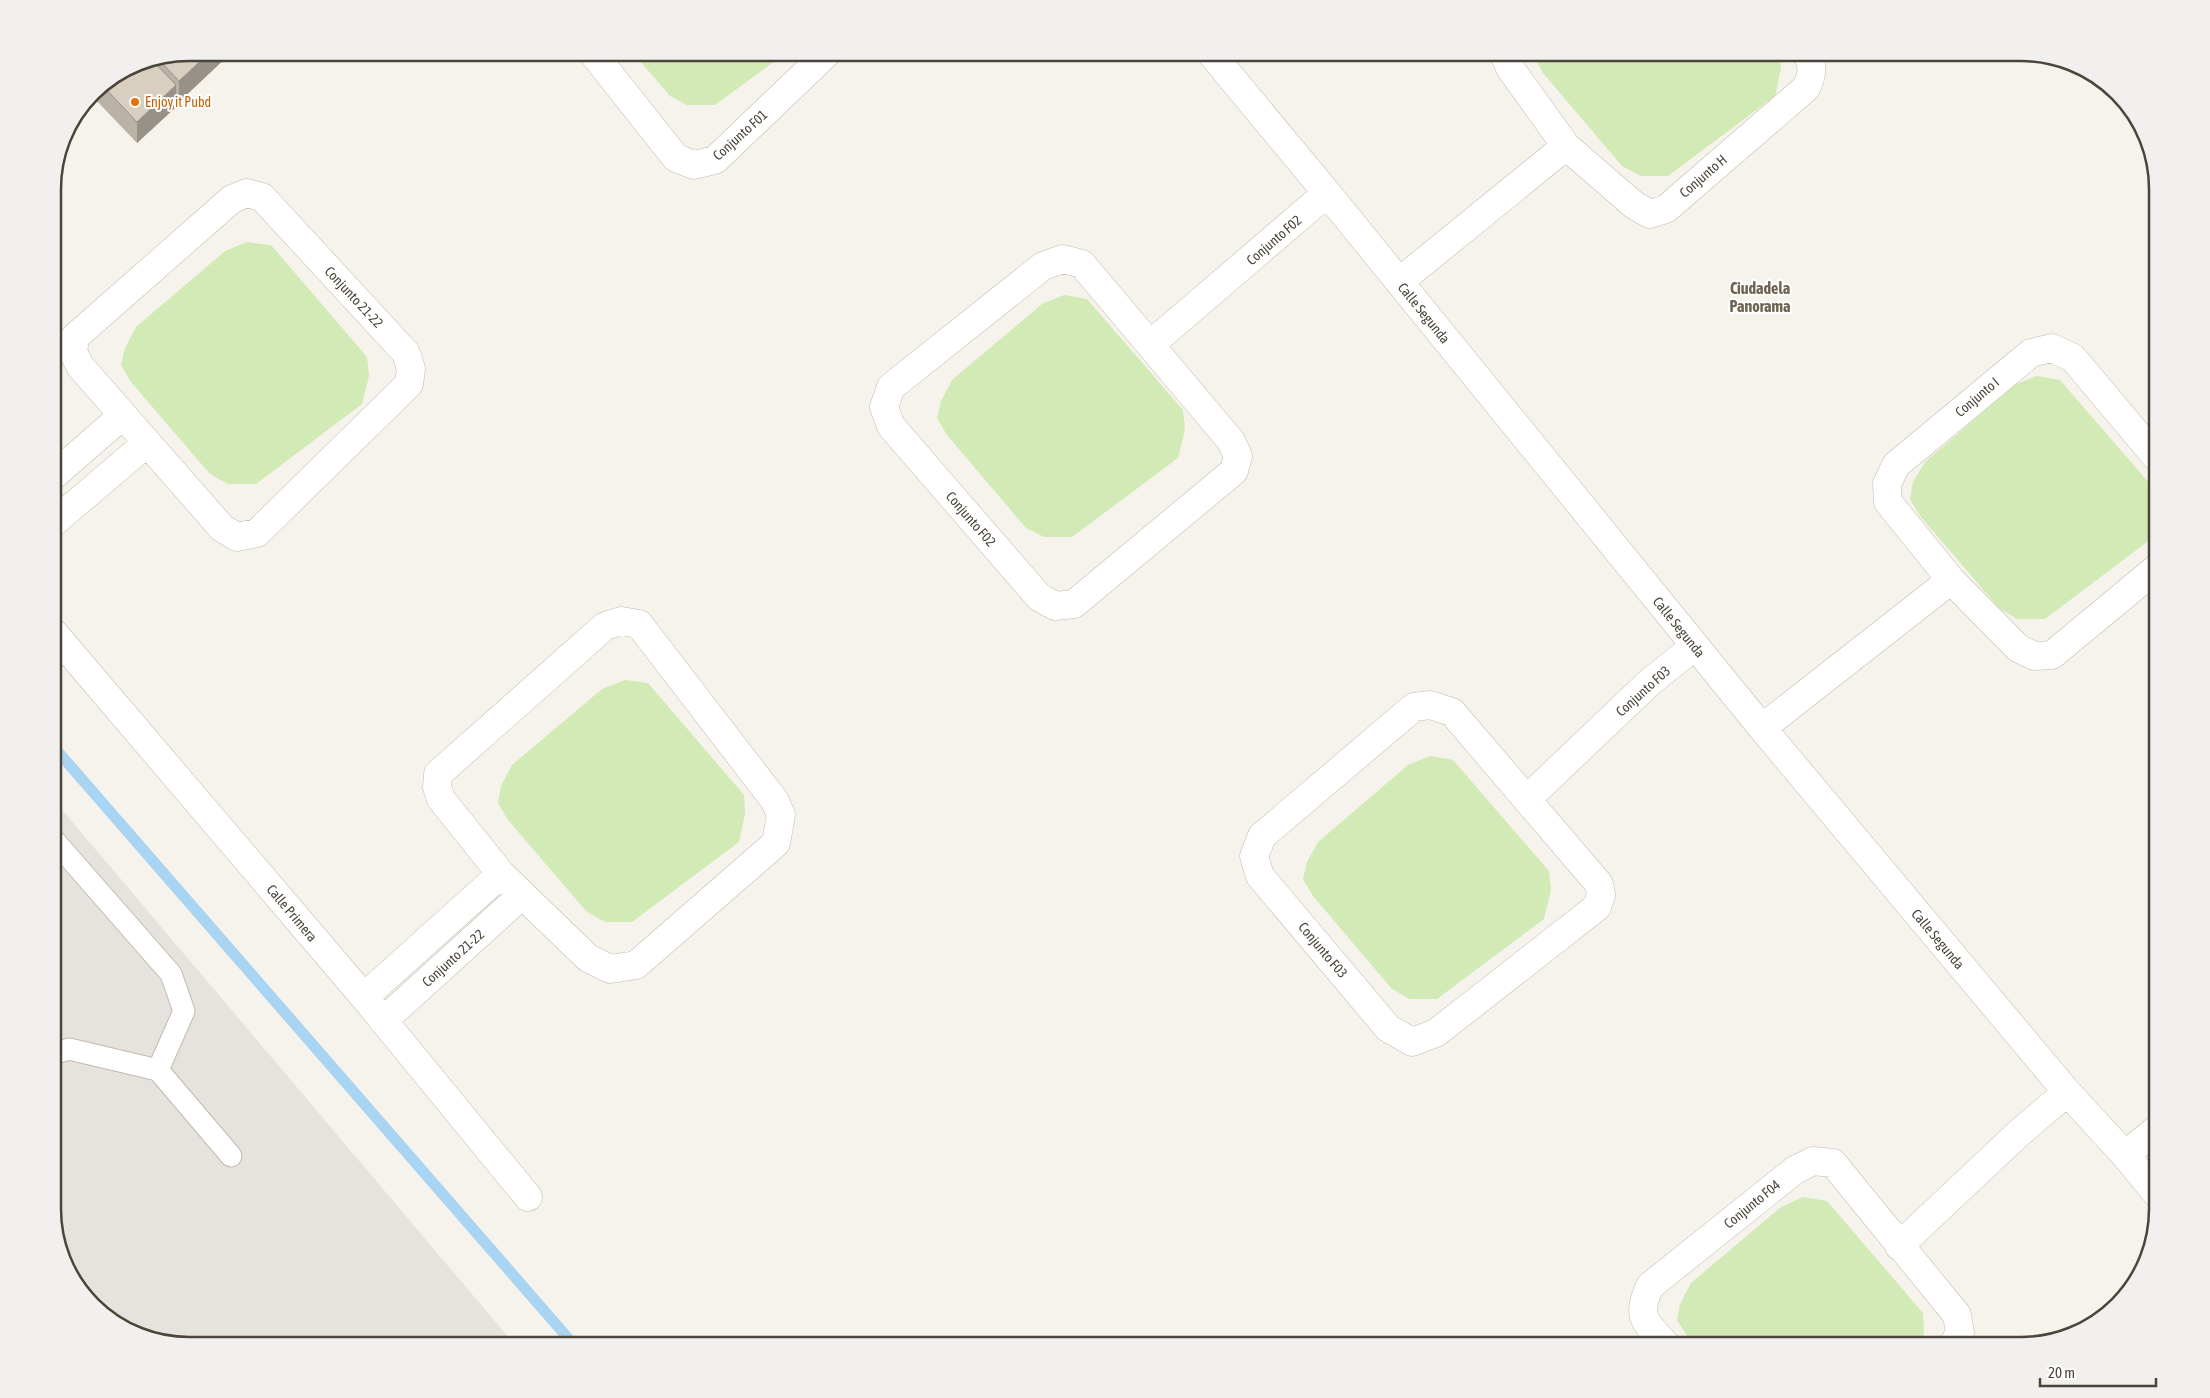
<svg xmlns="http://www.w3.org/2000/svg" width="2210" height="1398" viewBox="0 0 2210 1398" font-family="'Asap Condensed',sans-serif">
<rect width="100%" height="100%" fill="#f6f3ec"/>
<path fill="#e6e2dd" d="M53,799L515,1345H189L113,1323L71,1278L53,1218Z"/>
<path fill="#d2eab5" d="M633,53H786L715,105H687L670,96Z
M1534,53H1780L1781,68L1775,96L1668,176H1641L1622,166L1543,73L1534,56Z
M247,242L271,245L367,357L369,376L362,404L256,484H228L210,474L131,382L121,365L125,348L136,327L225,251Z
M1064,295L1087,299L1183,410L1185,430L1178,458L1072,537H1044L1026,528L947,435L937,418L941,401L952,380L1042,304Z
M2037,376L2060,380L2156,491L2157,511L2151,539L2045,619H2017L1999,608L1920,516L1910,499L1913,482L1925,462L2014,385Z
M625,680L648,683L744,795L745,814L739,842L632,922H605L587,912L508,820L498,803L501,786L512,765L602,689Z
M1430,756L1453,760L1549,871L1551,890L1544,919L1437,999H1410L1392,989L1313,896L1303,879L1307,862L1318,842L1408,765Z
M1803,1197L1827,1201L1923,1313L1924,1332L1921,1345H1693L1677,1320L1680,1304L1691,1283L1781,1207Z"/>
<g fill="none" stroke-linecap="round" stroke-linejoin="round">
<path stroke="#a9d4f2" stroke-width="11" d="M53,746L574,1345"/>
<g stroke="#c2bbae" stroke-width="23">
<path id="service" d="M53,839L171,974L184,1011L158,1070
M53,1054L69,1049L158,1070L231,1156"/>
</g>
<g stroke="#c2bbae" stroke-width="29">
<path id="minor" d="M592,52L676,158L694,165L715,160L828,52
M1210,52L1327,193L1762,728L2067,1092L2125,1155L2157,1194
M1503,52L1510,68L1566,146L1634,205L1650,214L1666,209L1806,88C1812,76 1815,64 1805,52
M247,193L262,197L406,353L411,369L409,384L257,533L237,537L222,528L80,366L73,352L75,337L232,199Z
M1063,259L1082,264L1231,441L1238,456L1234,471L1074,604L1055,606L1039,597L891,426L884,407L891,387L1043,266Z
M1399,282L1566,146
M1151,344L1327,193
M2157,458L2073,358L2052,348L2031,353L1896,465L1887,484L1888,502L1951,580L2018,648L2034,656L2052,655L2157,568
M53,476L122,416
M53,523L147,443
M621,621L639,624L775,801L781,815L776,843L636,965L610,969L588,958L501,874L441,799L437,787L438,774L605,626Z
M53,632L364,997L528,1197
M1430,705L1452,712L1599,884L1601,895L1597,907L1436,1033L1412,1042L1388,1028L1260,876L1254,856L1262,836L1414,707Z
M1762,728L1951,580
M1527,799L1651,681L1695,646
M364,997L501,874
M383,1021L522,895
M2125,1155L2157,1129
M1899,1246L2018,1134L2067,1092
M1666,1345C1646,1322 1635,1318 1650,1286L1795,1170L1813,1161L1833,1163L1957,1315L1960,1333L1953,1345"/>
</g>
<use href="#service" stroke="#fff" stroke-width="21"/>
<use href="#minor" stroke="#fff" stroke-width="28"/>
</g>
<path fill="#bab2a6" d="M189,52H232L179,102L176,99V107L137,143L94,98V91L137,63Z"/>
<path fill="#979187" d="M210,52H232L179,102V81Z
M176,85V107L137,143V122Z"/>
<path fill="#d8cfc1" stroke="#979187" d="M189,52H210L179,81L158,59Z
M152,60L176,85L137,122L103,86L137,63Z"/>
<circle fill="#e8710a" stroke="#fff" stroke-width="2" cx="135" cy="102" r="5"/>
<g text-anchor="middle" stroke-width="4" stroke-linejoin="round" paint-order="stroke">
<g font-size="14" fill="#c56008" stroke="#fff" text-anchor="start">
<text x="145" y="107">Enjoy it Pubd</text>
</g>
<g font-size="14" fill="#4b4439" stroke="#fff">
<text transform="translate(740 135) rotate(-42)" y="5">Conjunto F01</text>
<text transform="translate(1703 176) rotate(-41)" y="5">Conjunto H</text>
<text transform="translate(1274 240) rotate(-41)" y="5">Conjunto F02</text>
<text transform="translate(354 297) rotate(47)" y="5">Conjunto 21-22</text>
<text transform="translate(1424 313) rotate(51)" y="5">Calle Segunda</text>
<text transform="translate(1977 397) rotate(-40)" y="5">Conjunto I</text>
<text transform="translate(971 519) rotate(49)" y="5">Conjunto F02</text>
<text transform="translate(1679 627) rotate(51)" y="5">Calle Segunda</text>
<text transform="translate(1643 691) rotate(-42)" y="5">Conjunto F03</text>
<text transform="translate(292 913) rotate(50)" y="5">Calle Primera</text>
<text transform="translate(1938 939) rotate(50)" y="5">Calle Segunda</text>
<text transform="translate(1323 950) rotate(50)" y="5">Conjunto F03</text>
<text transform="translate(453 958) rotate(-42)" y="5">Conjunto 21-22</text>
<text transform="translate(1752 1204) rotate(-39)" y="5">Conjunto F04</text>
</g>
<g font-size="16" font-weight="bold" fill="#6e6250" stroke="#fff">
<text x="1760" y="294">Ciudadela<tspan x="1760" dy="18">Panorama</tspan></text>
</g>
</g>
<path d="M0 0H2210V1398H0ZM189 61H2021A128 128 0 0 1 2149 189V1209A128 128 0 0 1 2021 1337H189A128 128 0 0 1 61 1209V189A128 128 0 0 1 189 61Z" fill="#f1f0ef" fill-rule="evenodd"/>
<path fill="none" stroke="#4b4439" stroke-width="2.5" d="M189 61H2021A128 128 0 0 1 2149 189V1209A128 128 0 0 1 2021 1337H189A128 128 0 0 1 61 1209V189A128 128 0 0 1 189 61Z"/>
<path d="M2040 1378v8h116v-8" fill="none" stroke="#4b4439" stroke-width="2.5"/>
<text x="2048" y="1378" font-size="15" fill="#4b4439" stroke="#ffffff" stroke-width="4" paint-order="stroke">20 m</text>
</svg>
